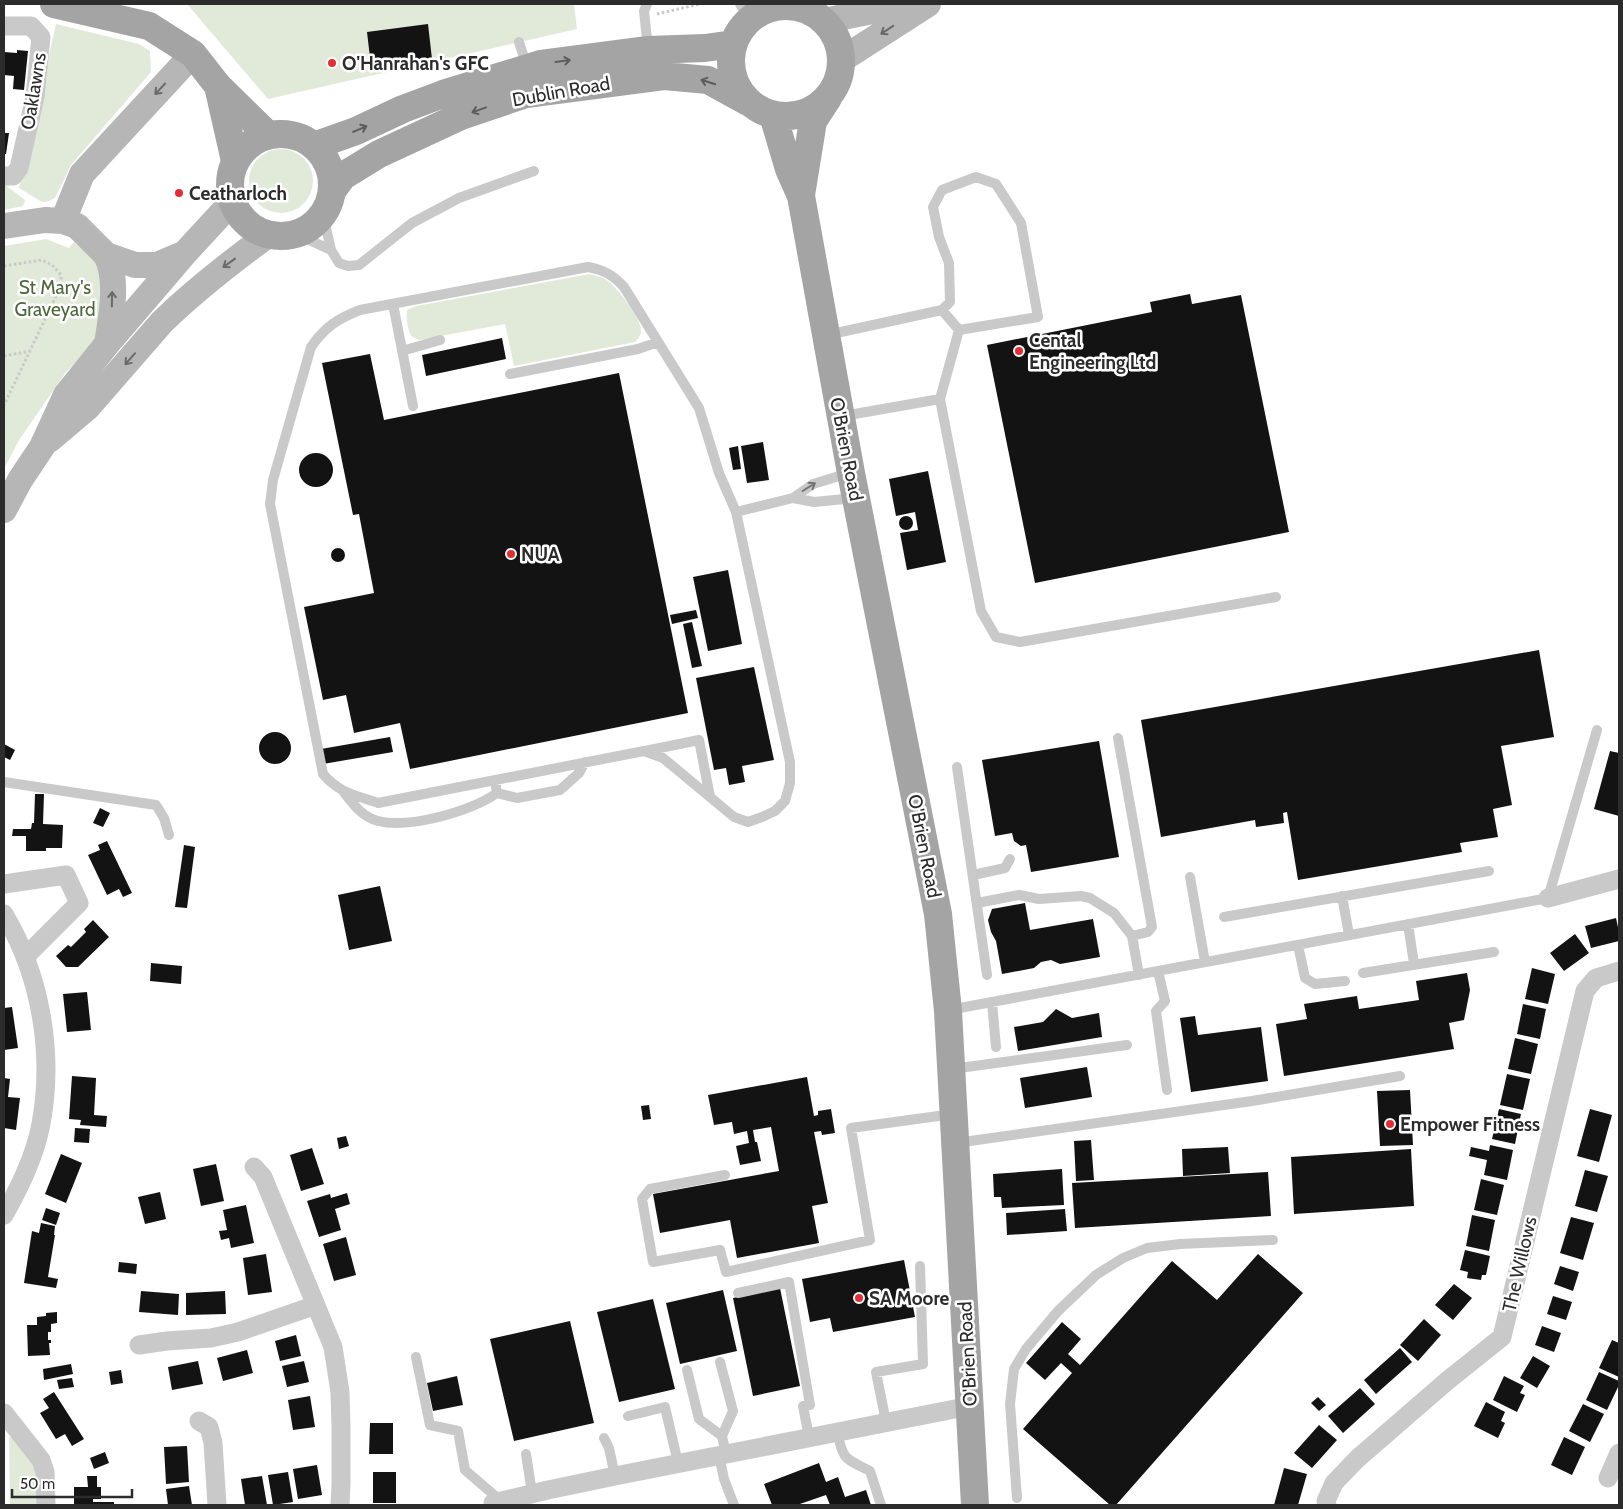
<svg xmlns="http://www.w3.org/2000/svg" width="1623" height="1509" viewBox="0 0 1623 1509" font-family="Cabin,sans-serif">
<rect width="100%" height="100%" fill="#fff"/>
<path fill="#e1ead9" d="M187,4H574L577,29L268,99Z
M56,24L139,44L150,51L151,72L71,165L55,198L49,201L42,202L19,188Z
M249 181a32 32 0 1 1 64 0a32 32 0 1 1-64 0Z
M4,184L25,200L23,206L4,210Z
M46,239L69,248L74,242L104,270L95,343L66,372L19,440L4,469V246Z
M590,274C595,276 601,276 605,279C616,285 642,319 641,331C641,335 638,339 635,342L514,366L505,324L419,340L411,336C407,327 406,319 407,310L416,306Z
M13,1436H17L38,1473L40,1505H10L9,1438Z"/>
<path fill="#131313" d="M428,24L432,59L371,66L367,32Z
M17,50L28,51L24,90L13,89L14,76L4,75V52L17,53Z
M4,133H9L6,154H4Z
M1190,294L1192,304L1241,295L1289,532L1035,583L987,345L1152,312L1150,302Z
M502,338L506,359L426,376L422,355Z
M370,354L384,420L619,373L688,713L410,769L400,723L354,733L346,695L323,700L304,607L374,593L359,514L353,515L322,363Z
M763,442L769,480L747,483L741,446Z
M738,446L741,469L733,470L729,448Z
M299 470a17 17 0 1 1 34 0a17 17 0 1 1-34 0Z
M928,471L946,562L907,570L900,533L918,530L915,512L896,516L889,479Z
M899 523a7 7 0 1 1 14 0a7 7 0 1 1-14 0Z
M331 555a7 7 0 1 1 14 0a7 7 0 1 1-14 0Z
M728,570L742,644L708,651L693,577Z
M696,610L698,618L672,624L670,615Z
M692,622L702,666L692,668L683,624Z
M1539,650L1554,737L1501,746L1512,805L1493,809L1498,837L1460,843L1462,852L1298,880L1287,812L1283,813L1284,823L1256,827L1255,820L1161,837L1141,720Z
M754,667L774,760L742,766L745,782L729,785L726,768L714,770L696,678Z
M259 748a16 16 0 1 1 32 0a16 16 0 1 1-32 0Z
M390,737L393,752L323,764L321,749Z
M1099,741L1119,857L1031,872L1026,845L1021,846L1014,841L1012,833L995,836L982,760Z
M4,744L15,750L10,760L4,757Z
M1610,751L1619,753V816L1594,809Z
M35,794H44L43,824L63,825L62,848H46V851H26V836H12L13,829H31L32,823H34Z
M100,808L110,813L103,827L93,823Z
M107,841L132,893L123,897L119,889L107,895L88,855L100,850L98,845Z
M184,845L195,847L187,908L175,907Z
M380,886L392,941L349,950L338,895Z
M1025,903L1030,930L1093,919L1100,957L1060,964L1051,960L1041,962L1034,968L1002,974L996,941L991,932L988,920L992,909Z
M1616,918L1619,932V941L1591,948L1585,926Z
M93,920L109,937L78,967H66L56,956L68,945L71,947L86,932L84,929Z
M1575,934L1589,953L1564,971L1550,953Z
M151,963L182,966L181,984L150,981Z
M1532,968L1555,974L1548,1004L1525,999Z
M1467,973L1470,990L1464,1020L1449,1023L1454,1049L1284,1076L1276,1024L1307,1019L1304,1004L1357,996L1359,1009L1419,1000L1416,981Z
M87,992L91,1030L67,1032L63,994Z
M1523,1004L1546,1009L1540,1039L1517,1034Z
M12,1007L18,1048L4,1050V1008Z
M1056,1009L1072,1018L1099,1013L1102,1037L1018,1051L1014,1027L1043,1022Z
M1195,1016L1198,1035L1261,1027L1268,1081L1191,1092L1180,1018Z
M1515,1038L1538,1044L1531,1074L1508,1069Z
M1087,1067L1092,1097L1025,1108L1020,1078Z
M1507,1074L1530,1079L1523,1110L1500,1105Z
M72,1076L96,1078L94,1115L107,1116L106,1127L80,1125L81,1120L69,1119Z
M807,1077L814,1116L818,1115V1111L831,1109L835,1133L822,1135L821,1131L814,1132L828,1203L812,1206L819,1243L737,1258L730,1220L660,1233L653,1194L779,1171L771,1127L753,1130L755,1142H757L761,1161L740,1165L736,1146L749,1143L747,1131L734,1134L732,1122L714,1125L708,1095Z
M4,1078L10,1079L8,1097L20,1098L16,1130L4,1128Z
M1410,1090L1413,1145L1380,1146L1377,1091Z
M649,1105L651,1119L643,1120L641,1106Z
M1499,1109L1521,1114L1515,1144L1492,1139Z
M1590,1109L1612,1115L1599,1162L1577,1156Z
M75,1128L90,1129L89,1143L74,1142Z
M346,1136L349,1146L339,1149L337,1138Z
M1091,1140L1094,1180L1076,1181L1074,1141Z
M1490,1145L1513,1150L1507,1180L1484,1175L1487,1160L1469,1156L1471,1147L1489,1151Z
M1228,1147L1230,1173L1183,1176L1182,1149Z
M312,1148L324,1184L301,1191L290,1155Z
M1411,1149L1414,1206L1294,1214L1291,1157Z
M61,1154L82,1163L66,1203L45,1194Z
M216,1164L224,1201L201,1206L193,1169Z
M1062,1169L1064,1205L1002,1208L1001,1197H994L993,1174Z
M1585,1170L1608,1176L1597,1212L1575,1206Z
M1268,1172L1271,1216L1075,1228L1072,1183Z
M1481,1179L1504,1185L1497,1215L1474,1210Z
M160,1192L166,1219L145,1224L138,1197Z
M347,1193L350,1204L335,1209L341,1230L319,1237L307,1201L330,1194L331,1198Z
M246,1205L254,1243L231,1248L229,1238L221,1240L219,1231L227,1230L223,1210Z
M46,1208L60,1213L56,1225L42,1220Z
M1065,1209L1067,1231L1007,1235L1006,1213Z
M1472,1215L1495,1220L1489,1251L1466,1246Z
M1571,1217L1594,1223L1583,1260L1560,1253Z
M41,1223L55,1226L54,1235H55L48,1277L58,1279L56,1288L24,1283L32,1231L39,1233Z
M346,1237L356,1275L334,1281L323,1244Z
M1465,1250L1490,1256L1486,1275H1482L1481,1280L1467,1278L1468,1272L1460,1270Z
M266,1254L272,1292L248,1295L243,1258Z
M1258,1254L1303,1293L1116,1505H1110L1023,1429L1072,1373L1061,1363L1045,1380L1026,1363L1062,1322L1081,1339L1068,1354L1080,1365L1172,1261L1217,1300Z
M904,1260L915,1317L833,1332L830,1318L810,1322L802,1279Z
M119,1262L137,1264L136,1274L118,1272Z
M1560,1266L1579,1272L1573,1291L1554,1284Z
M1454,1284L1472,1298L1453,1320L1435,1305Z
M780,1288L800,1386L753,1396L733,1298Z
M723,1290L737,1351L680,1364L666,1303Z
M141,1291L179,1294L178,1315L139,1312Z
M225,1291L226,1314L186,1315V1293Z
M1553,1296L1572,1302L1566,1320L1547,1314Z
M653,1299L675,1389L619,1402L597,1312Z
M57,1312V1323L51,1324V1332H48V1340H51V1343H49L50,1355L28,1356L27,1325H37V1317L46,1316V1313Z
M1424,1319L1441,1335L1418,1361L1400,1345Z
M570,1321L594,1423L514,1441L490,1339Z
M1542,1326L1561,1333L1554,1352L1535,1345Z
M296,1335L301,1356L280,1361L275,1341Z
M1612,1340L1619,1343V1377L1599,1368Z
M1400,1348L1412,1362L1376,1394L1364,1380Z
M247,1350L253,1373L223,1381L217,1358Z
M1533,1356L1550,1366L1537,1388L1520,1378Z
M198,1361L203,1384L172,1390L168,1367Z
M304,1361L309,1382L287,1387L282,1366Z
M71,1364L73,1374L44,1380L43,1369Z
M121,1370L123,1383L111,1385L109,1372Z
M1599,1372L1619,1381V1385L1607,1410L1586,1400Z
M457,1376L463,1405L433,1411L427,1383Z
M1504,1376L1524,1386L1520,1393L1525,1395L1517,1412L1493,1400Z
M72,1378L74,1387L59,1389L57,1380Z
M1360,1388L1375,1404L1343,1433L1328,1416Z
M54,1392L84,1439L72,1446L65,1434L56,1439L40,1413L49,1408L43,1399Z
M310,1396L315,1427L293,1430L288,1400Z
M1318,1397L1326,1405L1319,1411L1311,1403Z
M1486,1402L1505,1412L1501,1421L1505,1423L1498,1438L1474,1426Z
M1583,1404L1604,1414L1590,1442L1569,1431Z
M370,1423H393V1454H369Z
M1319,1425L1337,1440L1312,1468L1294,1453Z
M1564,1437L1585,1447L1572,1475L1551,1465Z
M187,1446L189,1482L166,1484L164,1447Z
M105,1452L109,1463L94,1469L90,1458Z
M819,1463L826,1482L838,1477L845,1497L866,1490L871,1505H830L826,1495L797,1505H772L764,1484Z
M317,1465L322,1495L298,1499L293,1469Z
M1284,1468L1307,1474L1298,1505H1274Z
M288,1472L293,1502L273,1505L268,1475Z
M373,1472H396V1503H373Z
M87,1476H97V1487H101V1499H93V1502H114V1505H74V1487H88Z
M262,1476L267,1505H245L241,1479Z
M189,1486L192,1505H168L166,1489Z"/>
<g fill="none" stroke-linecap="round" stroke-linejoin="round">
<path stroke="#c9c9c9" stroke-width="3" stroke-dasharray="2.5 2.5" stroke-linecap="butt" d="M657,14L700,4
M4,266L42,260L52,265L61,275V285L49,311L4,405
M4,356L30,351"/>
<path stroke="#c9c9c9" stroke-width="10" d="M647,4L644,11L648,49
M740,4L750,20
M519,42L527,67
M323,214L331,250L339,263L348,266L359,265L412,223L459,198L534,171
M296,234L331,250
M393,304L413,406
M959,330L940,399L981,611L996,637L1020,642L1276,597
M827,335L942,310L950,302L949,263L939,237L933,207L942,190L976,177L996,184L1021,223L1038,317L959,330L942,310
M402,351L440,340
M510,374L638,349L658,342
M843,416L940,399
M849,473L813,484L793,498L814,502L855,498
M736,512L719,473L699,408L624,287C613,275 604,270 588,267L360,310C337,319 325,327 311,347L273,480L270,504L323,774C339,793 355,795 378,803L644,751L663,758L734,817L748,822L762,817L775,811L785,801L790,783V762L736,512L793,498
M1118,738L1152,927L1148,932L1132,936
M645,751L699,740L710,797
M957,767L987,975
M4,782L156,805L164,818L169,835
M343,791C353,804 362,817 378,821C410,829 471,811 497,793L495,780
M497,793L517,798L560,790L579,773L585,762
M973,875L1005,868L1010,859
M1190,877L1205,962
M1342,896L1349,935
M977,903L1019,895L1039,899L1081,896L1090,898L1114,913L1132,936L1139,975
M1224,917L1489,871
M1408,924L1414,964
M1298,945L1305,978L1315,984L1345,981
M1158,971L1165,1001L1156,1011L1167,1090
M1363,973L1494,952
M992,1002L996,1047
M949,1010L1548,898L1597,730
M952,1069L1127,1045
M956,1143L1252,1101L1400,1076
M725,1175L650,1189L642,1199L653,1262L720,1250L726,1272L870,1240L851,1128L953,1114
M738,1293L789,1282L810,1405L803,1406L809,1437
M416,1357L430,1425L458,1431L465,1470L501,1501
M720,1362L733,1411L722,1436
M687,1370L699,1419L722,1436L726,1454
M628,1416L665,1407L678,1463
M886,1422L876,1372L923,1364L920,1266
M837,1431C843,1461 845,1458 870,1471L881,1505
M604,1438L609,1448L615,1476
M526,1454L532,1493
M719,1455L724,1479L734,1505
M1017,1498L1010,1404L1014,1369L1026,1349L1058,1311L1096,1275L1123,1258L1147,1248L1180,1244L1273,1240"/>
<path stroke="#c9c9c9" stroke-width="19" d="M792,4V6
M4,26H31L41,37L35,97L19,168L13,176H4
M4,884L66,875L79,903L25,957
M1548,898L1619,879
M4,914C41,976 54,1053 41,1124C35,1156 20,1187 4,1215
M254,1167L263,1177L333,1347L340,1392L341,1427V1484L340,1505
M139,1345L167,1341L211,1338L238,1332L316,1305
M4,1413L41,1460L45,1472L46,1505
M199,1421L209,1427L213,1443L217,1505
M1608,1478L1619,1453
M493,1503L548,1490L615,1476L970,1406
M1327,1505L1326,1501L1334,1483L1357,1459L1447,1381L1502,1337L1585,991L1596,978L1619,971"/>
<path stroke="#b6b6b6" stroke-width="26" d="M824,21L906,4
M841,60L928,4
M63,221L82,174L193,54
M4,226L45,220L63,221L77,226L106,255L135,265H157L183,254
M106,255C119,280 111,317 107,344
M49,440L88,407L162,322C195,290 231,262 268,235
M4,510L20,480L42,447L66,395L107,344L184,254L232,202"/>
<path stroke="#a4a4a4" stroke-width="28" d="M54,4L149,26L193,54L218,86L268,135
M731 61a55 55 0 1 1 110 0a55 55 0 1 1-110 0Z
M218,86L235,161
M773,115L789,169L801,196L851,473L938,914L948,1011L975,1505
M230 185a51 51 0 1 1 102 0a51 51 0 1 1-102 0Z
M314,146L356,131L403,109L443,94L541,64L648,50L705,48L733,44
M332,191L343,176L379,154L461,116L526,94L664,76L708,80L748,102
M801,195L813,121L828,98"/>
</g>
<defs><path id="oneway-shaft" d="M-6 0H5M1.5-3L5.5 0L1.5 3" fill="none" stroke-width="1.6" stroke-linecap="round" stroke-linejoin="round" transform="scale(1.25)"/></defs>
<g stroke="#6a6a6a">
<use href="#oneway-shaft" transform="translate(887 30) rotate(147)"/>
<use href="#oneway-shaft" transform="translate(160 89) rotate(133)"/>
<use href="#oneway-shaft" transform="translate(229 263) rotate(144)"/>
<use href="#oneway-shaft" transform="translate(112 299) rotate(-89)"/>
<use href="#oneway-shaft" transform="translate(130 359) rotate(131)"/>
</g>
<g stroke="#5c5c5c">
<use href="#oneway-shaft" transform="translate(563 61) rotate(-8)"/>
<use href="#oneway-shaft" transform="translate(708 82) rotate(-162)"/>
<use href="#oneway-shaft" transform="translate(479 110) rotate(160)"/>
<use href="#oneway-shaft" transform="translate(360 129) rotate(-23)"/>
</g>
<use stroke="#737373" href="#oneway-shaft" transform="translate(809 487) rotate(-32)"/>
<g fill="#e22f35" stroke="#fff" stroke-width="2">
<circle cx="332" cy="63" r="5"/>
<circle cx="179" cy="193" r="5"/>
<circle cx="1019" cy="351" r="5"/>
<circle cx="511" cy="554" r="5"/>
<circle cx="1390" cy="1124" r="5"/>
<circle cx="859" cy="1298" r="5"/>
</g>
<g text-anchor="middle" stroke-width="5" stroke-linejoin="round" paint-order="stroke">
<g font-size="19" font-weight="bold" fill="#2c2c2c" stroke="#fff" text-anchor="start">
<text x="342" y="70">O'Hanrahan's GFC</text>
<text x="189" y="200">Ceatharloch</text>
<text x="1029" y="347">Cental<tspan x="1029" dy="22">Engineering Ltd</tspan></text>
<text x="521" y="561">NUA</text>
<text x="1400" y="1131">Empower Fitness</text>
<text x="869" y="1305">SA Moore</text>
</g>
<g font-size="19" fill="#2c2c2c" stroke="#fff">
<text transform="translate(33 91) rotate(-81)" y="7">Oaklawns</text>
<text transform="translate(561 91) rotate(-10)" y="7">Dublin Road</text>
<text transform="translate(847 449) rotate(79)" y="7">O'Brien Road</text>
<text transform="translate(925 846) rotate(79)" y="7">O'Brien Road</text>
<text transform="translate(1519 1264) rotate(-77)" y="7">The Willows</text>
<text transform="translate(967 1354) rotate(-93)" y="7">O'Brien Road</text>
</g>
<g font-size="19" fill="#4d663a" stroke="#fff">
<text x="55" y="294">St Mary's<tspan x="55" dy="22">Graveyard</tspan></text>
</g>
</g>
<rect width="1623" height="1509" fill="none" stroke="#2c2c2c" stroke-width="10"/>
<path d="M12 1489v8h120v-8" fill="none" stroke="#2c2c2c" stroke-width="2.5"/>
<text x="20" y="1489" font-size="15" fill="#2c2c2c" stroke="#ffffff" stroke-width="4" paint-order="stroke">50 m</text>
</svg>
